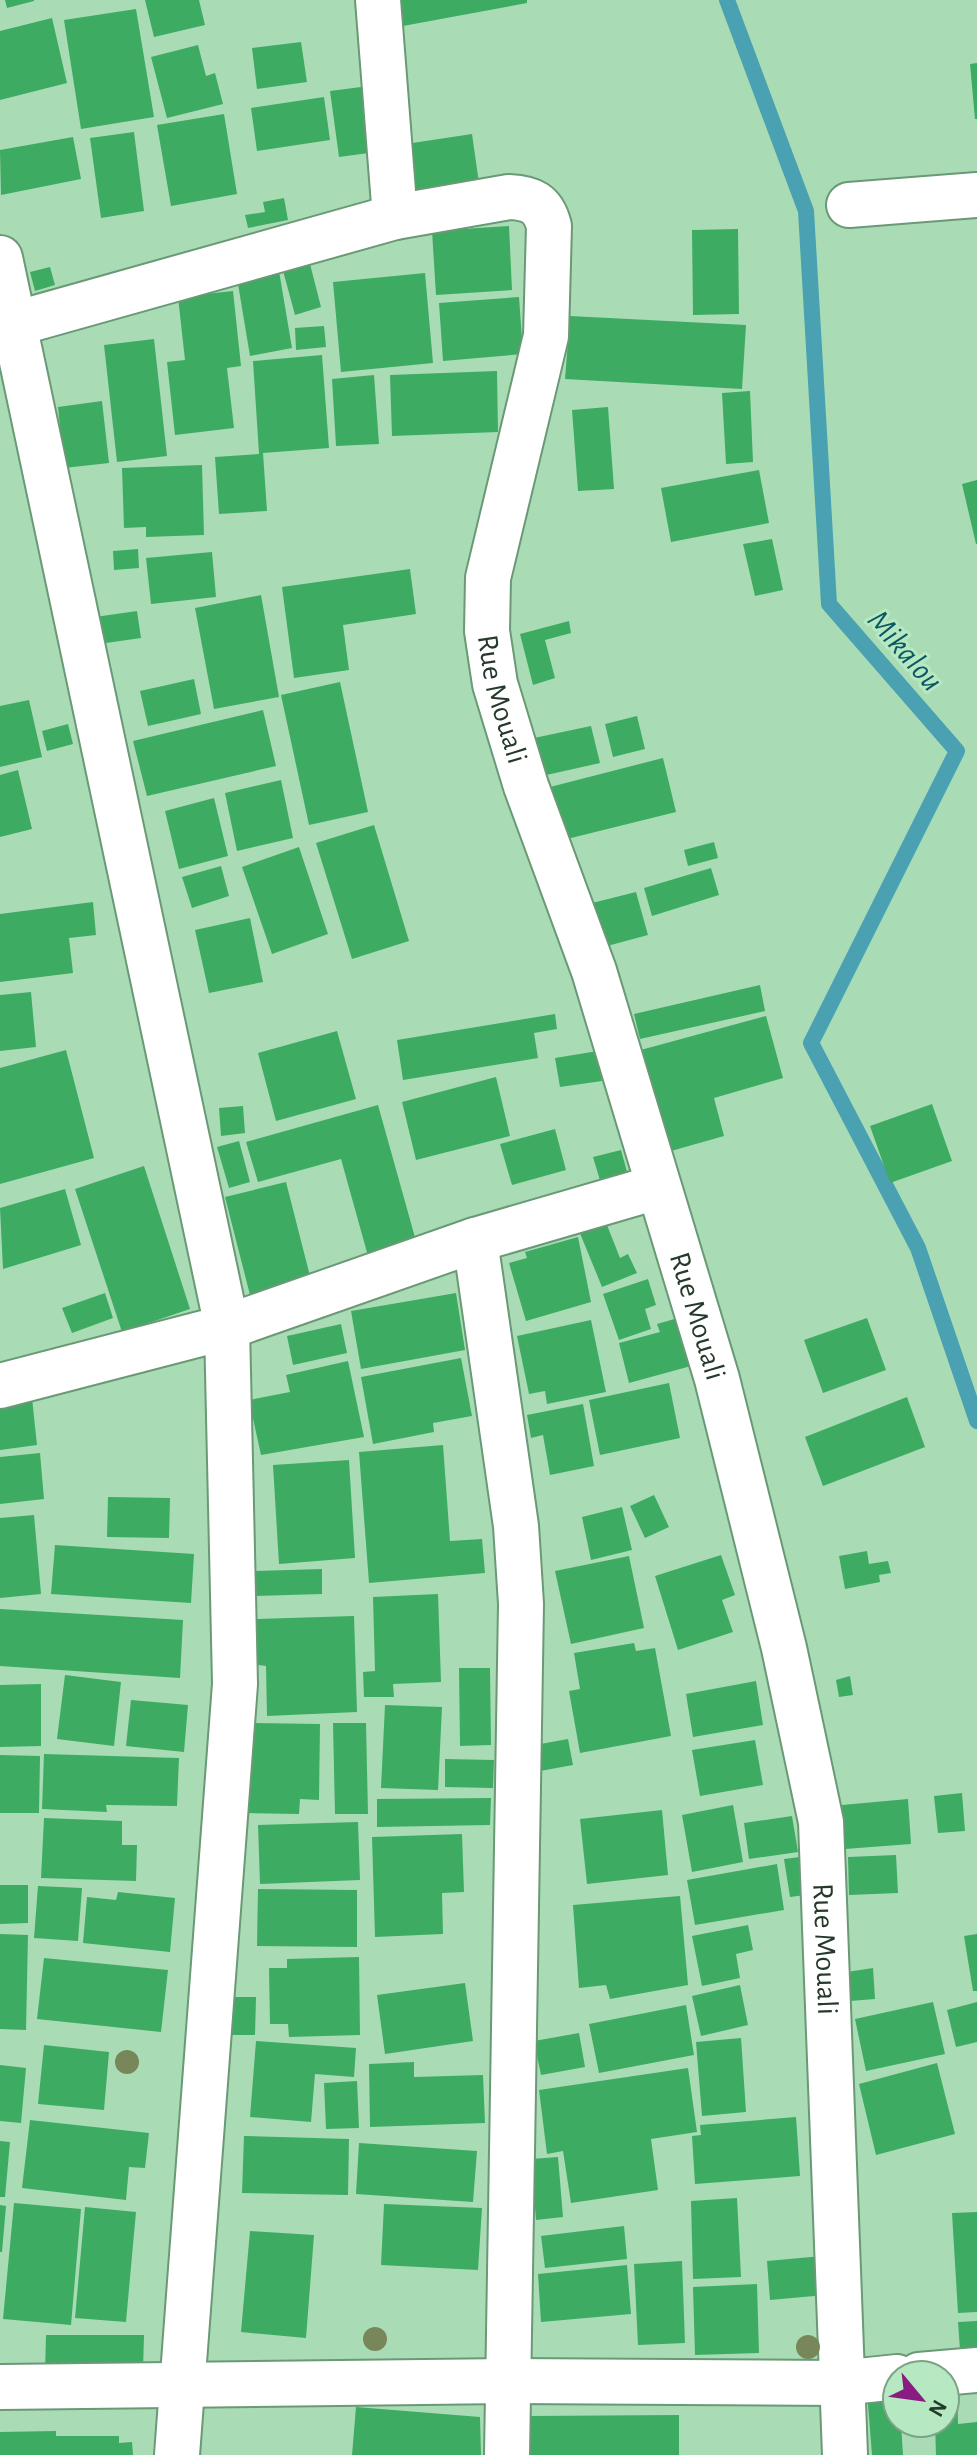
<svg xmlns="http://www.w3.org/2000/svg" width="977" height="2455" viewBox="0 0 977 2455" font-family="'Alegreya Sans',sans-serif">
<rect width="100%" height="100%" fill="#a9dcb5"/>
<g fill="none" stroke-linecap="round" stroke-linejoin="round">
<path stroke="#49a1b1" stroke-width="16" d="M727,0L806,211L829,604L957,751L811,1043L918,1248L977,1421"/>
</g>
<path fill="#3eab63" d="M5,0H34V1L7,8Z
M145,0H199L205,25L154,37Z
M399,0H527V3L403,26Z
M136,9L154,117L81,129L64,20Z
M52,18L67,83L0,100V31Z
M301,42L307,82L257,89L252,48Z
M198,45L206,76L215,73L223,104L167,118L151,57Z
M977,63V119H975L970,64Z
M369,86L376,152L339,157L330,91Z
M324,97L330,140L257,151L251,108Z
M224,114L237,194L171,206L157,125Z
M134,132L144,211L101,218L90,138Z
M472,134L479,183L406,195L399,145Z
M73,137L81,179L1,195L0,150Z
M284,198L288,220L248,228L245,215L265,212L263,202Z
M509,226L512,290L436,295L432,231Z
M738,229L739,314L693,315L692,230Z
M309,260L321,307L295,315L282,267Z
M50,267L55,285L35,291L30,272Z
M279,271L292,348L250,356L237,278Z
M425,273L433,363L341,372L333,282Z
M233,291L241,366L227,368L234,428L175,435L167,362L185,360L178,297Z
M519,297L523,354L443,361L439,303Z
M570,316L746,325L742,389L565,379Z
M324,326L326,347L296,350L295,328Z
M154,339L167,456L117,462L104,345Z
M322,355L329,448L263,453L267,511L219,514L215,457L259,454L253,361Z
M497,371L498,432L392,436L390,375Z
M374,375L379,444L336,446L332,379Z
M750,391L753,462L726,464L722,393Z
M102,401L109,463L64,468L58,407Z
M608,407L614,489L578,491L572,410Z
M202,465L204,535L146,537V527L124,528L122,468Z
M759,470L769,523L671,542L661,488Z
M977,480V544H976L962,484Z
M772,539L783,590L755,596L743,544Z
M138,549L139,568L114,570L113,551Z
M212,552L216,597L151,604L146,558Z
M410,569L416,614L343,625L349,670L294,678L282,587Z
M261,595L279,697L214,709L195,608Z
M137,611L141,638L99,644L95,617Z
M569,621L571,633L545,640L555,678L533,685L520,634Z
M194,679L201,714L148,726L140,691Z
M340,682L368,812L309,825L281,695Z
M29,700L42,757L0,767V706Z
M263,710L276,766L147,796L133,741Z
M637,716L645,749L613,757L605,724Z
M68,724L73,744L47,751L42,731Z
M591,726L600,763L542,776L534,738Z
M663,758L676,812L563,840L550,787Z
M18,770L32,829L0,837V775Z
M281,780L293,838L237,851L225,793Z
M214,798L228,856L179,869L165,811Z
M374,825L409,941L352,959L316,843Z
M714,842L718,858L688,866L684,850Z
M299,847L328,934L272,954L242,867Z
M221,866L229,896L192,908L182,877Z
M711,868L719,895L652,916L644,888Z
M636,892L648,935L596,949L584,905Z
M93,902L96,935L69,938L73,973L0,982V914Z
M250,918L263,982L209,993L195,930Z
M760,985L765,1011L640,1039L634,1014Z
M31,992L36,1047L0,1051V995Z
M555,1014L557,1029L534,1033L538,1058L403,1080L397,1040Z
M766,1016L783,1078L714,1098L724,1136L664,1153L637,1051Z
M337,1031L356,1099L276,1121L258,1053Z
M66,1050L94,1158L0,1184V1068Z
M598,1051L602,1081L560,1087L555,1058Z
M496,1077L510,1136L416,1160L402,1102Z
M932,1104L952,1161L890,1183L870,1126Z
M378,1105L416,1241L368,1256L341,1159L258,1182L246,1142Z
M243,1106L245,1133L221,1136L219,1108Z
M555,1129L566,1170L512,1185L500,1144Z
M239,1141L250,1182L229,1188L217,1147Z
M621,1150L629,1179L602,1187L593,1157Z
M144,1166L190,1309L122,1332L75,1189Z
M286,1182L311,1280L250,1295L225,1197Z
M65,1189L81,1245L3,1269L0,1208Z
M603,1215L620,1258L628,1254L637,1273L602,1287L577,1226Z
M578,1237L591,1302L526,1321L509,1263L527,1258L525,1252Z
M648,1279L656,1305L645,1309L651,1329L619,1340L603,1294Z
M105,1293L113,1318L72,1333L62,1308Z
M456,1293L465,1350L361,1369L351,1311Z
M678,1318L691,1366L629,1383L619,1343L660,1332L657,1324Z
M867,1318L886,1370L823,1393L804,1340Z
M591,1320L606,1392L547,1404L545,1391L529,1394L517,1336Z
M341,1324L347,1353L293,1365L287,1336Z
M461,1358L472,1416L433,1423L434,1432L373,1444L361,1377Z
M348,1361L364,1437L261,1455L249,1400L290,1392L286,1375Z
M669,1383L680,1438L600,1455L589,1400Z
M907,1397L925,1447L823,1486L805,1437Z
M32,1398L37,1445L0,1450V1402Z
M583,1404L594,1466L550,1475L543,1435L531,1438L527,1415Z
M443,1445L450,1541L482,1539L485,1573L369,1583L359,1452Z
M40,1453L44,1499L0,1504V1457Z
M349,1460L355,1558L279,1564L273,1465Z
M654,1495L669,1527L645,1538L630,1506Z
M108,1497L170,1498L169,1538L107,1537Z
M622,1507L632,1550L591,1560L582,1517Z
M34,1515L41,1594L0,1598V1518Z
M55,1545L194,1554L191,1603L51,1594Z
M867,1551L869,1564L888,1561L891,1573L879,1575L880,1582L845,1589L839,1556Z
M721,1555L735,1595L722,1600L733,1632L678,1650L655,1576Z
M629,1556L644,1628L571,1644L555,1571Z
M322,1569V1594L255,1596V1571Z
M438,1594L441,1682L393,1684L394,1697H364L363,1672L375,1671L373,1597Z
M0,1609L183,1620L180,1678L0,1666Z
M354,1616L357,1712L267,1716L266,1666L258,1665L257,1619Z
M634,1643L636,1651L655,1648L671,1736L580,1753L569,1691L580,1689L574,1653Z
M459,1668H490L491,1745L460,1746Z
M65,1675L121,1682L114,1746L57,1739Z
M850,1676L853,1695L839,1697L836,1680Z
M756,1681L763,1725L693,1737L686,1694Z
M41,1684V1746L0,1747V1685Z
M131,1700L188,1705L184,1752L126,1746Z
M385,1705L442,1707L438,1790L381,1788Z
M246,1723L320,1724L319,1800L300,1799L299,1814L243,1813Z
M333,1723H366L368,1814H335Z
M568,1739L573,1765L540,1771L535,1745Z
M755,1740L763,1785L700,1796L692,1750Z
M44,1754L179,1758L177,1806L106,1805L107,1812L42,1809Z
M0,1755L40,1756L39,1813H0Z
M445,1759L494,1760L493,1788L445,1787Z
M962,1793L965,1831L938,1833L934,1796Z
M491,1798L490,1825L377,1827V1799Z
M908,1799L911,1844L845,1849L842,1805Z
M733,1805L743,1862L692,1872L682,1815Z
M662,1810L668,1875L587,1884L580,1819Z
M792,1816L798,1852L749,1859L744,1823Z
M44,1818L122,1821V1845H137L136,1881L41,1878Z
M358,1822L360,1880L260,1884L258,1825Z
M462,1834L464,1892L442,1893L443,1934L375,1937L372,1837Z
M896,1855L898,1893L849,1895L848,1857Z
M808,1856L813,1894L790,1897L784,1859Z
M777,1864L784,1910L695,1925L687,1880Z
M0,1885H28V1923L0,1924Z
M38,1886L82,1888L78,1941L34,1938Z
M258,1889L357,1890V1947L257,1946Z
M118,1892L175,1898L170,1952L83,1943L87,1897L116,1900Z
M680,1896L688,1985L610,1999L606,1985L579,1988L573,1905Z
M748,1925L753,1950L736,1954L740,1978L702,1986L692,1936Z
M0,1934L28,1935L26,2030L0,2029Z
M977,1934V1991H973L964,1936Z
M359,1957L360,2035L289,2037L288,2024H270L269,1968H287V1959Z
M44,1958L168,1970L161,2032L37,2019Z
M873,1968L875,1999L850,2001L847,1972Z
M465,1983L473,2041L385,2054L377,1995Z
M740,1985L748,2025L701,2036L692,1996Z
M229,1997H256L255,2035H229Z
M933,2002L945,2054L866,2071L855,2019Z
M977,2002V2042L956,2047L947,2010Z
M686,2005L694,2055L599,2073L589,2024Z
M579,2033L585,2067L541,2075L534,2041Z
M741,2038L746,2112L702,2116L696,2042Z
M256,2041L356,2048L354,2077L315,2074L311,2122L250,2117Z
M44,2045L109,2052L104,2110L38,2104Z
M414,2062V2077L483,2075L485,2123L370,2127L369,2064Z
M937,2063L955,2134L876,2155L859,2084Z
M0,2065L26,2068L21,2123L0,2121Z
M688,2068L697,2132L651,2139L658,2190L571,2203L563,2151L547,2154L539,2090Z
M357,2081L359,2128L326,2129L324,2083Z
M796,2117L800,2176L695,2184L692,2136L701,2135L700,2125Z
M30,2120L149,2133L145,2168L129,2167L126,2200L22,2188Z
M244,2136L349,2139L348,2195L242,2193Z
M0,2141L10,2142L5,2197H0Z
M359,2143L477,2151L473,2202L356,2194Z
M558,2157L563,2217L536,2220L531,2159Z
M737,2198L741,2277L693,2279L691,2201Z
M14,2203L81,2209L71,2325L3,2319Z
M384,2204L482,2208L478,2270L381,2265Z
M0,2205L6,2206L2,2252H0Z
M85,2207L136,2212L126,2322L75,2318Z
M977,2212V2312L958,2313L952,2213Z
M624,2226L627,2259L545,2268L541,2236Z
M250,2231L314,2235L306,2338L241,2332Z
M822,2256L825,2295L770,2300L767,2261Z
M682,2261L685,2343L638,2345L634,2264Z
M627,2265L631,2314L541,2322L538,2274Z
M757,2284L759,2353L695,2355L693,2287Z
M977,2321V2349L960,2350L958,2322Z
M46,2335H144L143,2371L45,2372Z
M957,2378L958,2424L977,2422V2455H936L935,2423H945V2379Z
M897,2390V2423H901L903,2455H872L867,2392Z
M356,2407L480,2417L481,2455H352Z
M679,2415V2455H530V2416Z
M56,2431V2436H119V2443L132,2442L133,2455H0V2432Z"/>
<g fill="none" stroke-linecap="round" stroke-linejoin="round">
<g stroke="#699975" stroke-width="48">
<g id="street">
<path d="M378,0L395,217"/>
<path d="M849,205L977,195"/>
<path d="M0,258L227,1327L235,1684L177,2455"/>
<path id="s1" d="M0,328L395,217L509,197C531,198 543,203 549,226L546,336L488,578L487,631L495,684L526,786L594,971L717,1379L784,1648L821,1822L845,2455"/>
<path d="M475,1240L516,1526L521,1604L507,2455"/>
<path d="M0,1386L227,1327L475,1240L657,1187"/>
<path d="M919,2375L977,2370"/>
<path d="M0,2387L509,2381L840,2383L897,2377"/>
</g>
</g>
<use href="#street" stroke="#fff" stroke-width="44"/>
</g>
<g fill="#788759">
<circle cx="127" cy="2062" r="12"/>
<circle cx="375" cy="2339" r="12"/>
<circle cx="808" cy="2347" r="12"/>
</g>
<g text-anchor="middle" stroke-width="6" stroke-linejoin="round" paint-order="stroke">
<g font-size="30" fill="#253a2a" stroke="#b6e9c2">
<text dy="10" stroke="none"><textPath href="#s1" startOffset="1062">Rue Mouali</textPath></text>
<text dy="10" stroke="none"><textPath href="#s1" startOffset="1710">Rue Mouali</textPath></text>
<text dy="10" stroke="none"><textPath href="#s1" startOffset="2358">Rue Mouali</textPath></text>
</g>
<g font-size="32" font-style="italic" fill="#0b5864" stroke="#b6e9c2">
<text transform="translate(906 650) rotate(49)" y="11">Mikalou</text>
</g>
</g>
<g transform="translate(921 2399) rotate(119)"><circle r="38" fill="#b6e9c2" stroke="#7ca385" stroke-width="2"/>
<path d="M0-6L14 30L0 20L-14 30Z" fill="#891c81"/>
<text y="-12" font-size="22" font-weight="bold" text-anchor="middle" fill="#253a2a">N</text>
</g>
</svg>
